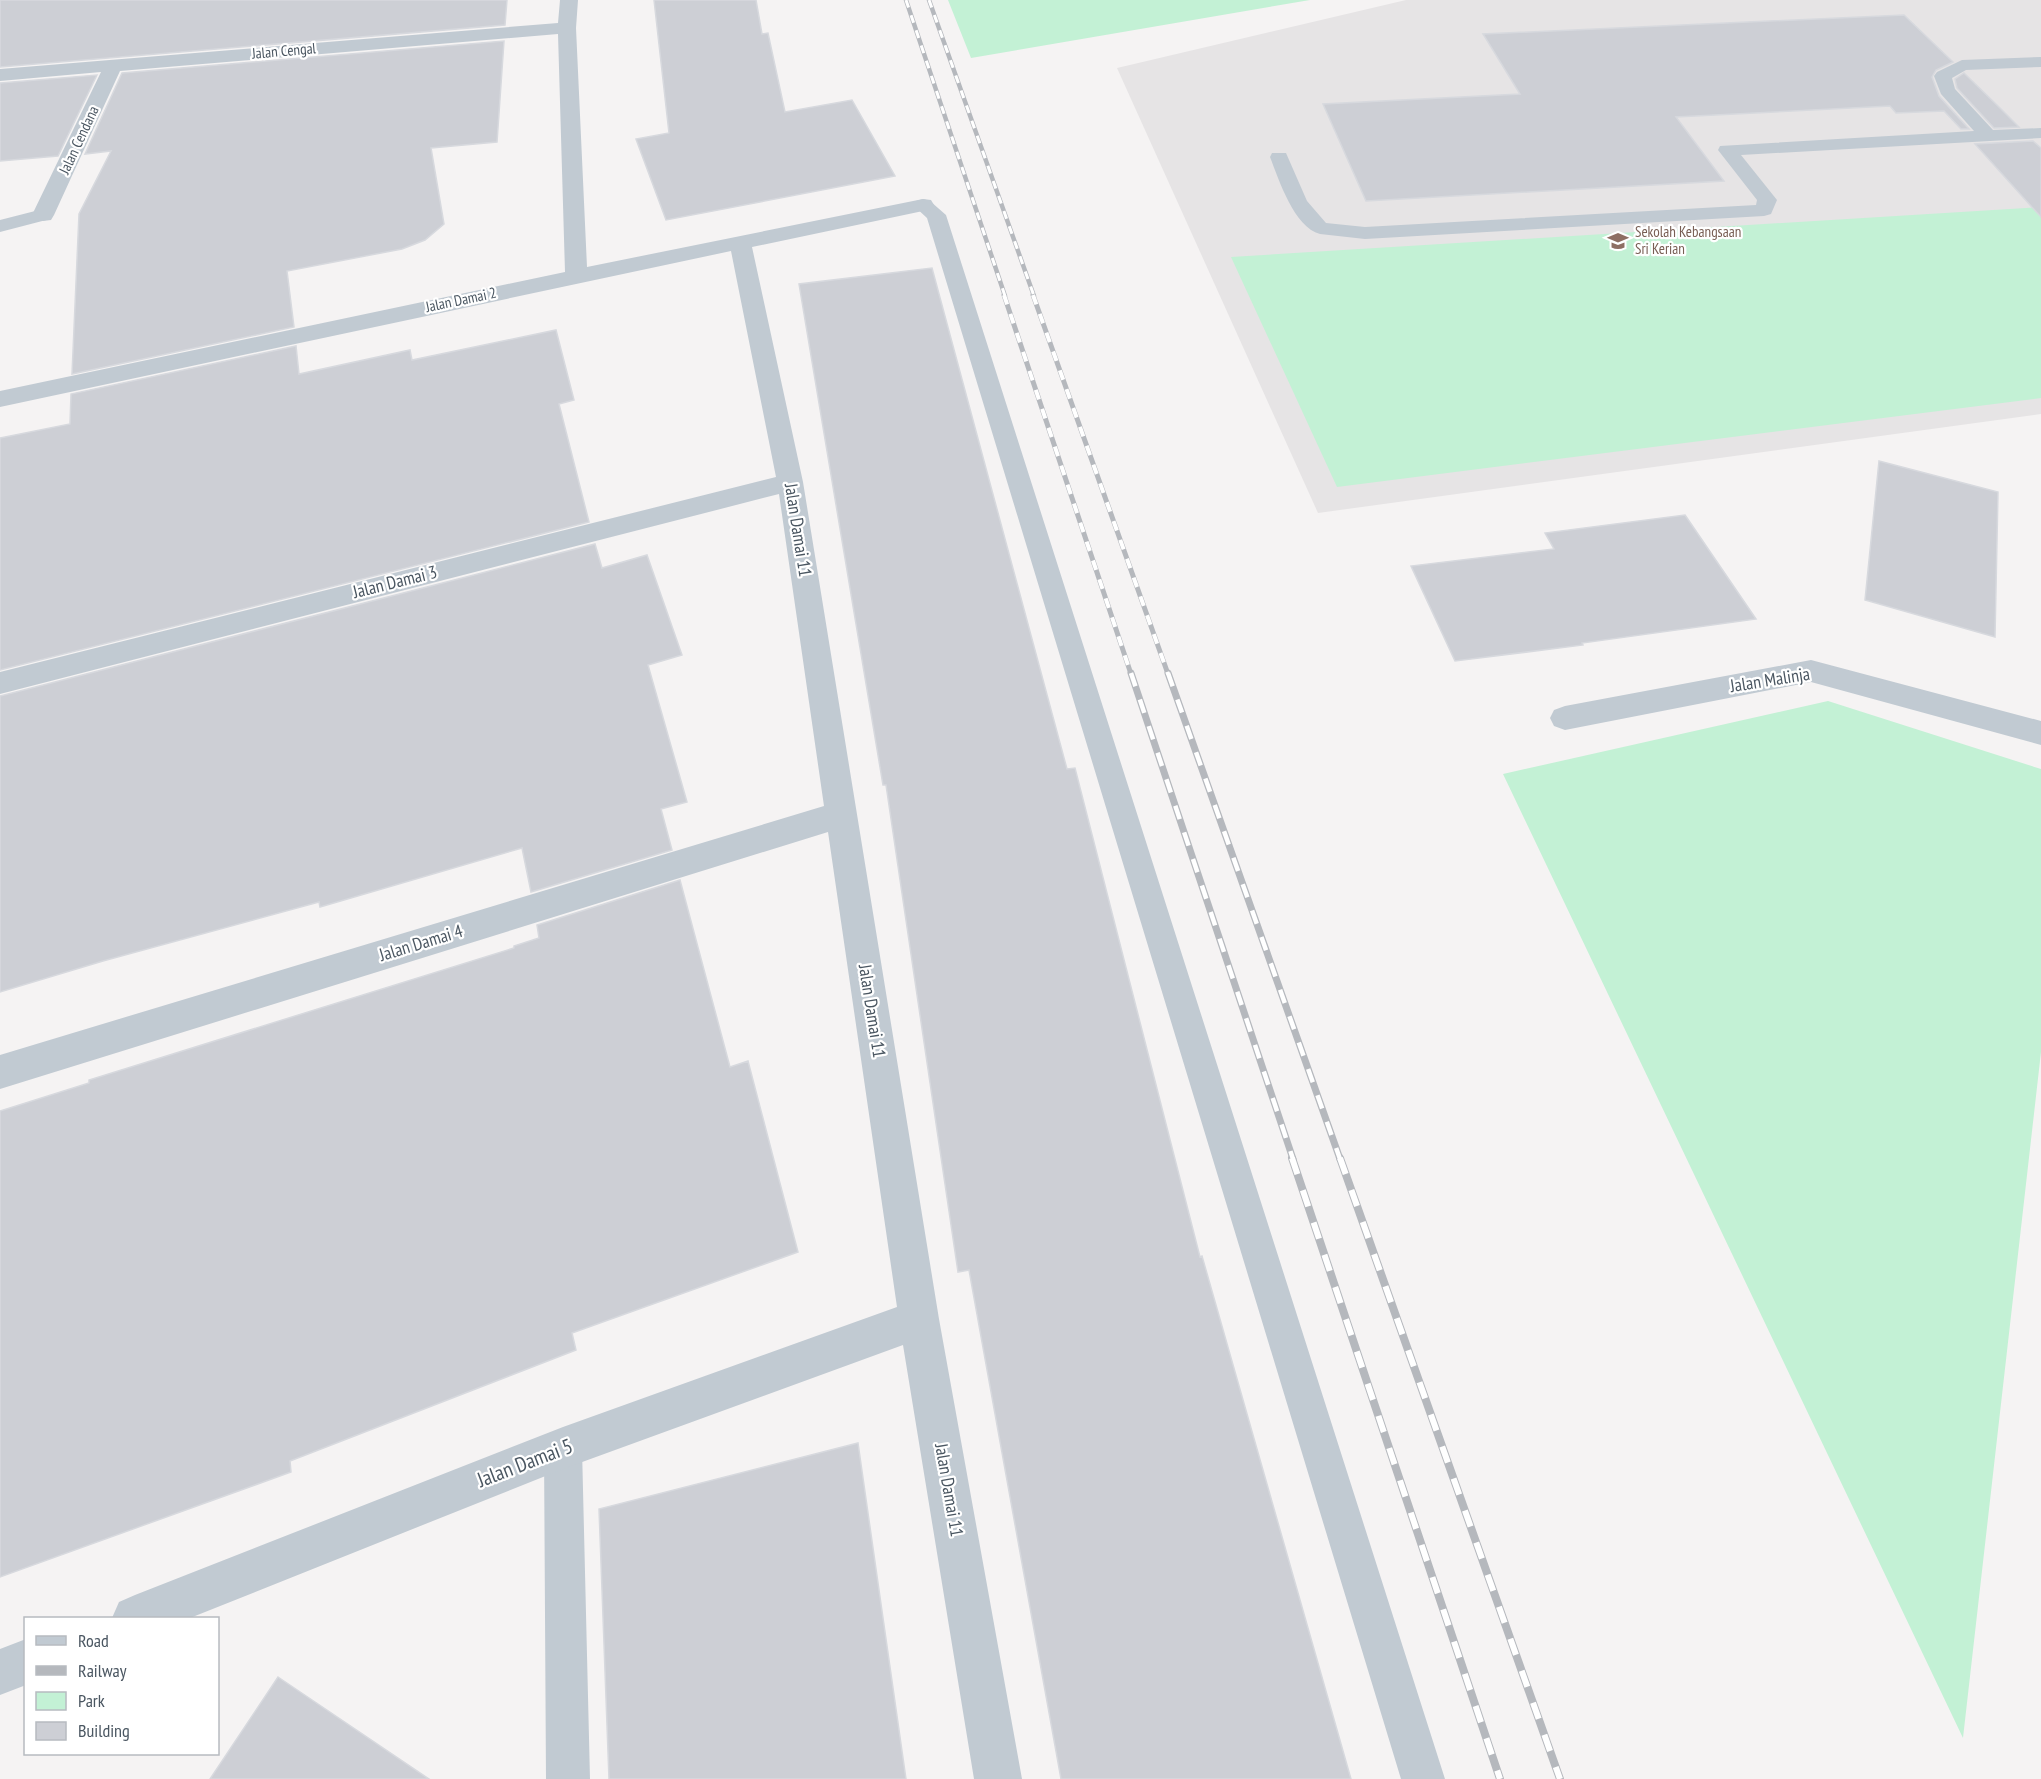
<svg xmlns="http://www.w3.org/2000/svg" width="2041" height="1779" viewBox="0 0 2041 1779" font-family="'PT Sans Narrow',sans-serif">
<rect width="100%" height="100%" fill="#f5f3f3"/>
<path fill="#e6e4e5" d="M1406,0H2041V414L1318,513L1117,68Z"/>
<path fill="#c3f1d5" d="M948,0H1310L971,58Z
M2041,207V398L1337,487L1231,257Z
M1828,701L2041,769V1052L1963,1738L1503,774Z"/>
<path fill="#cdcfd5" stroke="#d7d9de" stroke-width="1.5" d="M0,0H507L505,25L0,67Z
M654,0H756L762,34L768,33L785,112L852,100L895,176L666,220L636,139L669,133Z
M1904,15L1953,62L1936,70L1932,77L1939,96L1969,129H1961L1944,111L1896,113L1890,106L1676,117L1724,181L1366,201L1323,104L1520,94L1483,34Z
M504,41L497,142L431,148L444,224L425,240L402,249L287,271L294,327L72,374L79,214L111,151L85,154L122,73Z
M1964,73L2000,108L2019,127L1994,128L1957,88L1955,79Z
M97,75L58,156L0,161V83Z
M2033,141L2041,148V217L1975,144Z
M932,268L1067,769L1075,768L1200,1257L1202,1256L1351,1779H1061L969,1270L958,1272L886,785H883L799,284Z
M556,330L574,400L559,404L589,522L0,670V438L70,424L71,394L296,346L299,374L410,350L412,360Z
M1879,461L1998,492L1995,637L1865,600Z
M1685,515L1756,619L1582,643L1583,645L1455,661L1411,566L1554,549L1545,533Z
M595,544L602,568L647,555L682,655L648,665L687,802L661,809L672,850L531,892L522,848L320,907L319,902L103,961L0,992V696Z
M680,880L730,1067L748,1061L798,1252L572,1333L576,1350L290,1461L291,1472L0,1577V1111L89,1083V1080L514,948V946L539,938L537,925Z
M858,1443L906,1779H609L599,1509Z
M278,1677L429,1779H210Z"/>
<g fill="none" stroke-linecap="round" stroke-linejoin="round">
<path fill="#c1cad2" fill-rule="evenodd" d="M2041,57V67L1966,70L1952,78L1955,89L1993,130L2041,128V138L1741,155L1777,200L1771,214L1764,216L1365,239L1320,234C1294,227 1279,180 1270,157L1272,153H1286L1307,201L1326,223L1365,227L1756,205L1757,200L1718,150L1720,146L1974,131L1941,94L1934,76L1937,72L1962,60Z
M923,199L930,201L946,215L1445,1779H1401L927,218L913,205L916,201Z
M43,209L50,211L53,215L50,219L0,232V220Z
M563,1429L577,1434L582,1448L590,1779H546L544,1448L549,1434Z"/>
<path fill="#c1cad2" fill-rule="evenodd" d="M560,0H578L576,28L587,267L923,199L931,200L934,205L931,210L923,211L752,247L803,482L939,1319L1022,1779H974L903,1345L563,1469L190,1618H112L119,1602L135,1595L563,1427L897,1307L828,832L0,1089V1055L824,806L779,494L0,694V672L776,477L731,251L0,407V391L565,272L558,34L120,71L54,215L51,220L43,221L35,220L32,215L101,72L0,81V69L558,23Z
M1811,660L2041,721V745L1811,682L1565,730L1554,726L1550,718L1554,710L1565,706Z
M26,1639V1685L0,1695V1649Z"/>
<g stroke="#b5b8bd" stroke-width="4.5">
<path id="rail-far3" d="M906,0L1005,296
M929,0L1034,296"/>
</g>
<g stroke="#b5b8bd" stroke-width="5">
<path id="rail-far2" d="M1004,295L1131,674
M1033,295L1168,674"/>
</g>
<g stroke="#b5b8bd" stroke-width="7">
<path id="rail-far1" d="M1131,673L1293,1159
M1168,673L1340,1159"/>
</g>
<g stroke="#b5b8bd" stroke-width="8">
<path id="rail" d="M1292,1158L1500,1779
M1340,1158L1560,1779"/>
</g>
<use href="#rail-far3" stroke="#fff" stroke-width="3" stroke-dasharray="8" stroke-linecap="butt"/>
<use href="#rail-far2" stroke="#fff" stroke-width="4" stroke-dasharray="10" stroke-linecap="butt"/>
<use href="#rail-far1" stroke="#fff" stroke-width="4.5" stroke-dasharray="14" stroke-linecap="butt"/>
<use href="#rail" stroke="#fff" stroke-width="6" stroke-dasharray="17" stroke-linecap="butt"/>
</g>
<defs>
<g id="school-bare" transform="scale(1.62)"><path d="M0-5L7-2L0 1L-7-2ZM-4 1L0 2.5L4 1V4Q0 6-4 4Z" fill="#8d6e63" stroke="#fff" stroke-width="2.5" paint-order="stroke"/></g>
</defs>
<g fill-rule="evenodd">
<use href="#school-bare" x="1618" y="241"/>
</g>
<g text-anchor="middle" stroke-width="4.5" stroke-linejoin="round" paint-order="stroke">
<g font-size="15" fill="#4a5661" stroke="#fff">
<text transform="translate(284 51) rotate(-5)" y="5">Jalan Cengal</text>
<text transform="translate(79 140) rotate(-65)" y="5">Jalan Cendana</text>
<text transform="translate(461 300) rotate(-12)" y="5">Jalan Damai 2</text>
</g>
<g font-size="15" fill="#785e54" stroke="#fff" text-anchor="start">
<text x="1635" y="237">Sekolah Kebangsaan<tspan x="1635" dy="17">Sri Kerian</tspan></text>
</g>
<g font-size="18" fill="#4a5661" stroke="#fff">
<text transform="translate(798 530) rotate(81)" y="6">Jalan Damai 11</text>
<text transform="translate(395 582) rotate(-14)" y="6">Jalan Damai 3</text>
<text transform="translate(1770 680) rotate(-9)" y="6">Jalan Malinja</text>
<text transform="translate(421 943) rotate(-17)" y="6">Jalan Damai 4</text>
<text transform="translate(872 1011) rotate(81)" y="6">Jalan Damai 11</text>
<text transform="translate(949 1490) rotate(80)" y="6">Jalan Damai 11</text>
</g>
<g font-size="21" fill="#4a5661" stroke="#fff">
<text transform="translate(525 1463) rotate(-21)" y="7">Jalan Damai 5</text>
</g>
</g>
<rect x="24" y="1617" width="195" height="138" fill="#ffffff" stroke="#b7bbc0" stroke-width="1.5"/>
<rect x="36" y="1636" width="30" height="9" fill="#c1cad2" stroke="#b7bbc0" stroke-width="1.5"/>
<text x="78" y="1647" font-size="18" fill="#4a5661">Road</text>
<rect x="36" y="1666" width="30" height="9" fill="#b5b8bd" stroke="#b7bbc0" stroke-width="1.5"/>
<text x="78" y="1677" font-size="18" fill="#4a5661">Railway</text>
<rect x="36" y="1692" width="30" height="18" fill="#c3f1d5" stroke="#b7bbc0" stroke-width="1.5"/>
<text x="78" y="1707" font-size="18" fill="#4a5661">Park</text>
<rect x="36" y="1722" width="30" height="18" fill="#cdcfd5" stroke="#b7bbc0" stroke-width="1.5"/>
<text x="78" y="1737" font-size="18" fill="#4a5661">Building</text>
</svg>
